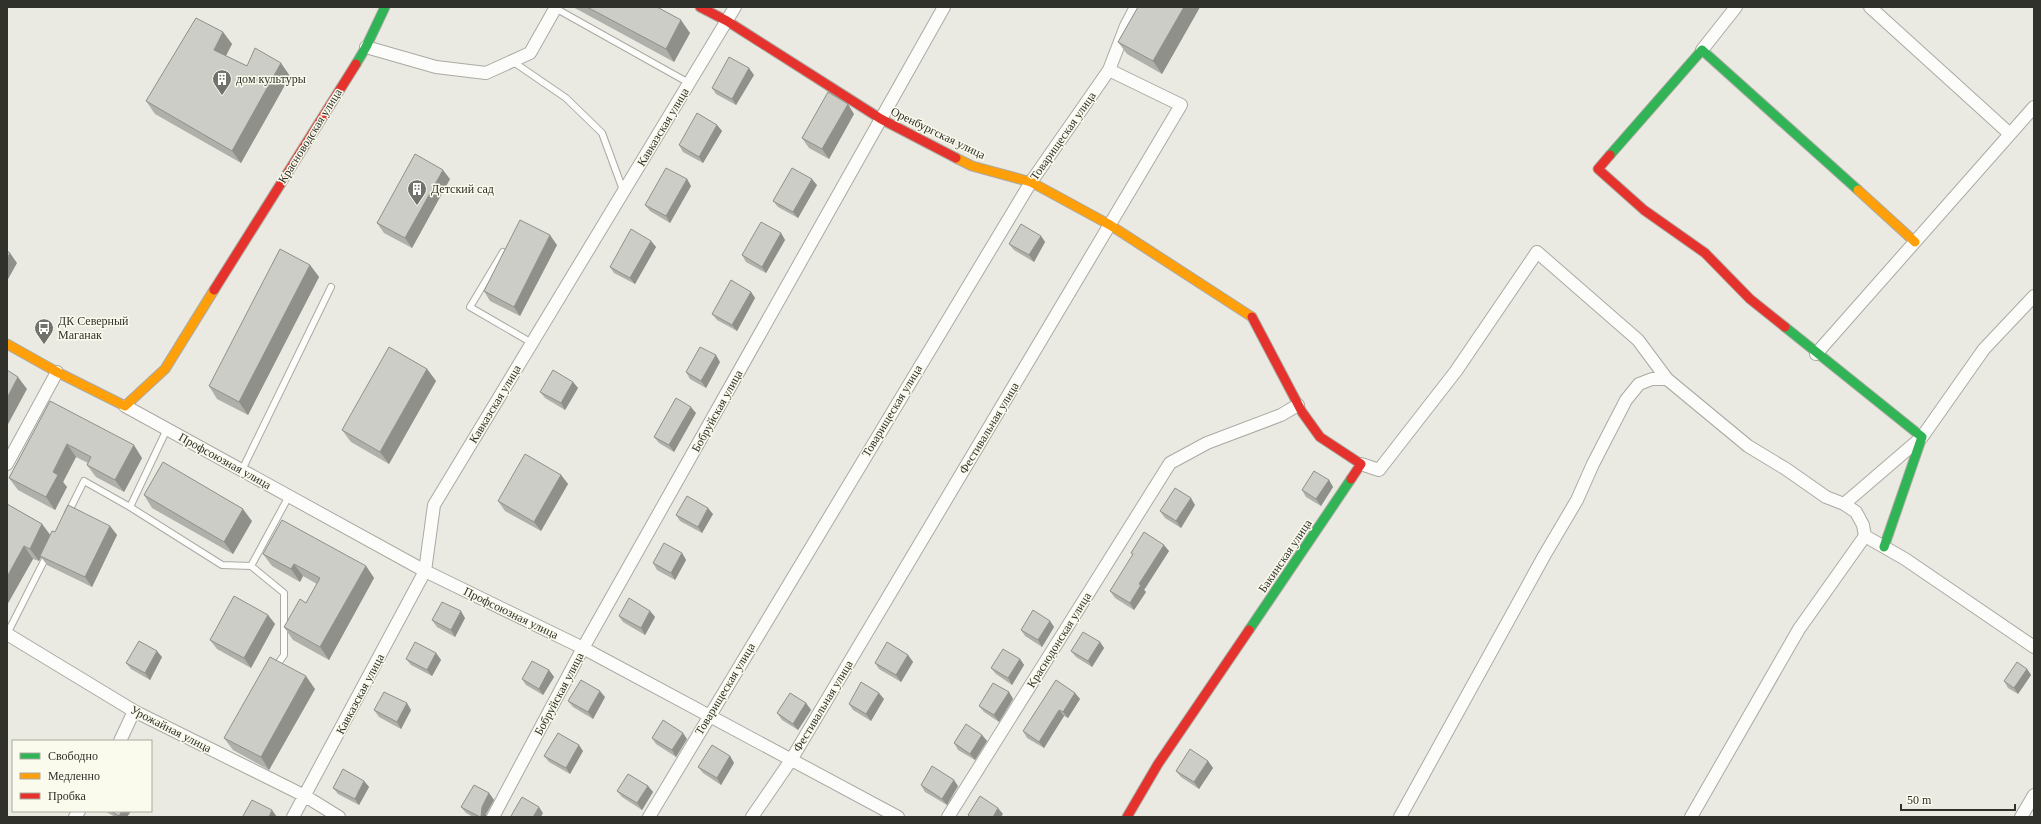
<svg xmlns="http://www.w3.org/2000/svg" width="2041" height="824" viewBox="0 0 2041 824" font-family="'Times New Roman',serif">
<rect width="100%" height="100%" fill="#eaeae2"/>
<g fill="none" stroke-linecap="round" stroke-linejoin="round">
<g stroke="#aaaaa3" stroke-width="8">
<path id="lane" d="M555,8L689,83
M512,61L566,98L602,133L623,190
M503,252L470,307L532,343
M167,429L130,507L222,565L251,566
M242,470L331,287
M68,513L84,481L130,507
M7,634L47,555
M275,668L284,655V593L251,566L289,496"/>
</g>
<g stroke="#aaaaa3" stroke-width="14">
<path id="street" d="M1870,7L2010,134
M366,47L436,67L486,73L530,53L556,7
M1702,50L1736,7
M1816,354L2034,107
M125,406L425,571L583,648L898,817
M7,464L57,372
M1361,464L1379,470L1456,371L1537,252L1638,340L1667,379
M1844,504L1922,437L1984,349L2034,296
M7,634L134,711L305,796L339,817
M120,741L134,711
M75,817L79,811
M293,817L425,571L434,505L735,7
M493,817L583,648L944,7
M649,817L1031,182L1109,70L1126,26L1136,7
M752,817L791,760L1181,105L1109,70
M948,817L1170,463L1207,443L1281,415L1298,405
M1400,817L1544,556L1577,500L1593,464L1626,400L1639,384L1652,379H1667L1748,446L1786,469L1826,497L1844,504L1856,512L1863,525L1865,536
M1691,817L1799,629L1865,536L1905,559L2034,647
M2021,817L2034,795"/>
</g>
<g stroke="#aaaaa3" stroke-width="11">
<path id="fast" d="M356,64L366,47L385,7
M1610,155L1702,50L1858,190
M1785,327L1922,437L1884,547
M1249,630L1351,479"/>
</g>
<g stroke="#aaaaa3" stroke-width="11">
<path id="slow" d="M956,158L972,166L1031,182L1110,225L1252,317
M1858,190L1915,242
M7,344L57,372L125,406L165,369L214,290"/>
</g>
<g stroke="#aaaaa3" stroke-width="11">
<path id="jam" d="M700,7L727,21L881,119L956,158
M1610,155L1598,169L1644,210L1705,253L1750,299L1785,327
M214,290L356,64
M1252,317L1302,412L1320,437L1361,464L1351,479
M1127,817L1158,764L1249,630"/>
</g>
<use href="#lane" stroke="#fcfcfb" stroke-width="6"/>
<use href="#street" stroke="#fcfcfb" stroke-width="12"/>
<use href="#fast" stroke="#30b455" stroke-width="9"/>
<use href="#slow" stroke="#ff9f0a" stroke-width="9"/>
<use href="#jam" stroke="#e5322d" stroke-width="9"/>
</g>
<path fill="#b0b0ab" d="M573,7H657L690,33L674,62Z
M1138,7H1200L1162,74L1127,54L1118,42Z
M223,32L232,44L226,56L247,66L290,76L241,163L155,114L146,101Z
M754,75L736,105L716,94L712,88Z
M854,114L829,159L809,148L802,138Z
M717,125L722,131L703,163L683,152L679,145Z
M450,179L412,248L384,233L377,223Z
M687,179L691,186L670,223L650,211L645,205Z
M817,185L798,218L778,207L773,201Z
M781,233L785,240L766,273L746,262L742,255Z
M1041,236L1045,242L1034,262L1014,250L1009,244Z
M651,241L656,247L635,284L614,273L610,267Z
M557,245L520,316L490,301L484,291Z
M310,265L319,277L248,415L217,399L209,386Z
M751,292L755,298L737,331L717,320L712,314Z
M720,362L706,388L690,379L686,372Z
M427,369L436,381L389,464L351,442L342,430Z
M573,382L578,388L565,410L545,398L540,392Z
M50,401L142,458L124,492L96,477L87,465L88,463L76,457L63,482L67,487L55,510L18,490L9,478Z
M696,413L674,452L659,443L654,437Z
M561,475L568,484L541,531L505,511L498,501Z
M1329,480L1333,487L1321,506L1306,497L1302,490Z
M144,495L252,521L233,554L152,508Z
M7,504L42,524L50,535L55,532L110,526L117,535L92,587L47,565L41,557L39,561L33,559L7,605Z
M1195,505L1181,528L1165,518L1160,511Z
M713,514L702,533L680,521L676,515Z
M1169,551L1144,590L1146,592L1134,610L1115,598L1110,591L1133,555L1131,553Z
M682,553L686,560L675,580L657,570L653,563Z
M263,554L366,566L374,578L329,660L293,640L284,627L306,603L317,584L303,576L300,582L272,566Z
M650,611L655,617L645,635L623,622L619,616Z
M268,615L275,624L251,668L217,649L210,640Z
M465,618L455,637L437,627L432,620Z
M1050,621L1054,627L1042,647L1025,636L1021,630Z
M1100,642L1104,648L1092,667L1076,657L1071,651Z
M436,653L441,660L432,676L411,665L406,659Z
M908,655L913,662L901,682L879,669L875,663Z
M162,657L150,680L131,669L126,663Z
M1020,659L1024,665L1012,685L996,674L991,668Z
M2027,669L2031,675L2018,694L2008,688L2004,681Z
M549,670L554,677L543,695L526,685L522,679Z
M315,689L269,770L233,750L224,738Z
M1009,692L1013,699L999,722L984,712L979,706Z
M1075,693L1080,699L1068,718L1064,716L1044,748L1027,738L1023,731Z
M605,697L593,719L573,707L568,701Z
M884,699L871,721L853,710L849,704Z
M806,703L811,710L798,730L782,720L777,713Z
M374,710H411L401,729L379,717Z
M982,735L987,741L975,760L958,750L954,743Z
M652,738L687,739L676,757L656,744Z
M583,751L570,774L549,762L544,756Z
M730,756L734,763L721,785L703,773L698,767Z
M1208,761L1213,768L1199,789L1181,777L1176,771Z
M364,781L369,787L359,805L338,794L333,788Z
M921,785L958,786L947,805L925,792Z
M648,786L653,792L642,810L622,797L617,791Z
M489,793L494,800L486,814V817H473L466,813L461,807Z
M105,811H131L127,817H115Z"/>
<path fill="#90908b" d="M1184,7H1200L1162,74L1153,61Z
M681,20L690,33L674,62L666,49Z
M223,32L232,44L222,63L214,50Z
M281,63L290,76L241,163L232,151Z
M749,68L754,75L736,105L732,99Z
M848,104L854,114L829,159L822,149Z
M717,125L722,131L703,163L699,157Z
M443,170L450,179L412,248L405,238Z
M687,179L691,186L670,223L666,216Z
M812,179L817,185L798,218L793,212Z
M781,233L785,240L766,273L762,267Z
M550,235L557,245L520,316L514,307Z
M1041,236L1045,242L1034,262L1029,255Z
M651,241L656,247L635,284L630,278Z
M10,253L17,263L7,281V259Z
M310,265L319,277L248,415L239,402Z
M751,292L755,298L737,331L732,325Z
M716,355L720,362L706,388L701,381Z
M427,369L436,381L389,464L380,452Z
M18,377L27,389L7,426V398Z
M573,382L578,388L565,410L561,403Z
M691,407L696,413L674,452L669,445Z
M67,444L76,457L63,482L67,487L55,510L46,497L53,472Z
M134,445L142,458L124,492L115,480Z
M561,475L568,484L541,531L534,522Z
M1329,480L1333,487L1321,506L1316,499Z
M1191,498L1195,505L1181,528L1176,521Z
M708,508L713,514L702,533L698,527Z
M243,509L252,521L233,554L224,542Z
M42,524L51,536L40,556L41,557L39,561L30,549Z
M110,526L117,535L92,587L85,577Z
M1164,545L1169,551L1144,590L1146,592L1134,610L1130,603L1139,584Z
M24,546L33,559L7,605V577Z
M682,553L686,560L675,580L671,573Z
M294,564L303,576L300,582L291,569Z
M366,566L374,578L329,660L320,647Z
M461,611L465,618L455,637L451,630Z
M650,611L655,617L645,635L641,628Z
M268,615L275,624L251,668L244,658Z
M1050,621L1054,627L1042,647L1038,640Z
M1100,642L1104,648L1092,667L1088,661Z
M157,651L162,657L150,680L145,673Z
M436,653L441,660L432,676L427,670Z
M908,655L913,662L901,682L896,675Z
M1020,659L1024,665L1012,685L1008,678Z
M2027,669L2031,675L2018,694L2014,688Z
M549,670L554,677L543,695L539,689Z
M306,676L315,689L269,770L261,757Z
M600,691L605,697L593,719L588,712Z
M1009,692L1013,699L999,722L994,715Z
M879,693L884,699L871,721L866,714Z
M1075,693L1080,699L1068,718L1063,712Z
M407,703L411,710L401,729L397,722Z
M806,703L811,710L798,730L793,724Z
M1059,710L1064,716L1044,748L1039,742Z
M683,733L687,739L676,757L672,750Z
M982,735L987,741L975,760L970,754Z
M579,745L583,751L570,774L566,768Z
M730,756L734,763L721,785L717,778Z
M1208,761L1213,768L1199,789L1194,782Z
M954,780L958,786L947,805L942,799Z
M364,781L369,787L359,805L355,799Z
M648,786L653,792L642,810L637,803Z
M489,793L494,800L486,814V817H481L482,807Z
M539,807L543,813L541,817H533Z
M998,808L1003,814L1001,817H993Z
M272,810L277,817H269Z
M122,811H131L127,817H120L119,816Z"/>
<path fill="#cdcdc7" stroke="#90908b" d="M587,7H657L681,20L666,49Z
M1138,7H1184L1153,61L1118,42Z
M196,18L223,32L214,50L247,66L255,48L281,63L232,151L146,101Z
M729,57L749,68L732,99L712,88Z
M828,92L848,104L822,149L802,138Z
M697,113L717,125L699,157L679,145Z
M415,154L443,170L405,238L377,223Z
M666,168L687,179L666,216L645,205Z
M792,168L812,179L793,212L773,201Z
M520,220L550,235L514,307L484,291Z
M761,222L781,233L762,267L742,255Z
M1021,224L1041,236L1029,255L1009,244Z
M631,229L651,241L630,278L610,267Z
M280,249L310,265L239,402L209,386Z
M7,251L10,253L7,259Z
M731,280L751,292L732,325L712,314Z
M389,347L427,369L380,452L342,430Z
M700,347L716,355L701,381L686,372Z
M7,370L18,377L7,398Z
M553,370L573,382L561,403L540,392Z
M676,398L691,407L669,445L654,437Z
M50,401L134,445L115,480L87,465L91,457L67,444L53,472L58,475L46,497L9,478Z
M525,454L561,475L534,522L498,501Z
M163,462L243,509L224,542L144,495Z
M1314,471L1329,480L1316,499L1302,490Z
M1175,488L1191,498L1176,521L1160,511Z
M687,496L708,508L698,527L676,515Z
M7,504L42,524L30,549L24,546L7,577Z
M68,505L110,526L85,577L40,556L52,531L55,532Z
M282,520L366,566L320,647L284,627L300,599L306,603L320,578L294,564L291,569L263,554Z
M1144,532L1164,545L1139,584L1141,585L1130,603L1110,591L1133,554L1131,553Z
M664,543L682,553L671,573L653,563Z
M234,596L268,615L244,658L210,640Z
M629,598L650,611L641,628L619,616Z
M442,602L461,611L451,630L432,620Z
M1033,610L1050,621L1038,640L1021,630Z
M1083,632L1100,642L1088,661L1071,651Z
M139,641L157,651L145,673L126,663Z
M415,642L436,653L427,670L406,659Z
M887,642L908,655L896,675L875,663Z
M1003,649L1020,659L1008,678L991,668Z
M270,657L306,676L261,757L224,738Z
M532,661L549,670L539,689L522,679Z
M2017,662L2027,669L2014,688L2004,681Z
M581,680L600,691L588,712L568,701Z
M1056,680L1075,693L1063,712L1059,710L1039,742L1023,731Z
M861,682L879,693L866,714L849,704Z
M993,683L1009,692L994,715L979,706Z
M384,692L407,703L397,722L374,710Z
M790,693L806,703L793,724L777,713Z
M663,720L683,733L672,750L652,738Z
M966,724L982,735L970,754L954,743Z
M558,733L579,745L566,768L544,756Z
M712,745L730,756L717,778L698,767Z
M1190,749L1208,761L1194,782L1176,771Z
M932,766L954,780L942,799L921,785Z
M343,769L364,781L355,799L333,788Z
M628,774L648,786L637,803L617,791Z
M474,785L489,793L482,807L481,817H480L461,807Z
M980,796L998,808L993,817H971L968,815Z
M522,797L539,807L533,817H513L511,816Z
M252,800L272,810L269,817H244L243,816Z
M111,811H122L119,816Z"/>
<defs>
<g id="building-pin" transform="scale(1)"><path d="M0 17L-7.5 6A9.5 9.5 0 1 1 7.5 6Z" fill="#71726b" stroke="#fafbec"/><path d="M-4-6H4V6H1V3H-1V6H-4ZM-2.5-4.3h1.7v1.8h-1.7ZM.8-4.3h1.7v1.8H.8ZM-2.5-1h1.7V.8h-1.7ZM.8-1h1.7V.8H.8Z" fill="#fff"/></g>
<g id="bus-pin" transform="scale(1)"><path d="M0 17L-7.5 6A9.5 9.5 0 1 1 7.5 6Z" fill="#71726b" stroke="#fafbec"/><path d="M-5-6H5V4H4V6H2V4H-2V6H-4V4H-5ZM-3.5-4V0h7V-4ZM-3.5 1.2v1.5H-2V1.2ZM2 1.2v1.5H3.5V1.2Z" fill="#fff"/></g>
</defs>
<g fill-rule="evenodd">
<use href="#building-pin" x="222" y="79"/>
<use href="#building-pin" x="417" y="189"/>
<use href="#bus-pin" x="44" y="328"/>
</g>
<g text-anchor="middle" stroke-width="3" stroke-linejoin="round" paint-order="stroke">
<g font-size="12" fill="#30312b" stroke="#fafbec" text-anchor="start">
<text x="236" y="83">дом культуры</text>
<text x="431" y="193">Детский сад</text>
<text x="58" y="325">ДК Северный<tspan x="58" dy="14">Маганак</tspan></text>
</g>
<g font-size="12" fill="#30312b" stroke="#fafbec">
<text transform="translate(663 127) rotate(-59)" y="4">Кавказская улица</text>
<text transform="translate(938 133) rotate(26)" y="4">Оренбургская улица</text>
<text transform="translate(310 136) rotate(-58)" y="4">Красноводская улица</text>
<text transform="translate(1063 136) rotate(-55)" y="4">Товарищеская улица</text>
<text transform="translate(495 404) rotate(-59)" y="4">Кавказская улица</text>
<text transform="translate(717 411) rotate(-61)" y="4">Бобруйская улица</text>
<text transform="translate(892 411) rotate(-59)" y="4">Товарищеская улица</text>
<text transform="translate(989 428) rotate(-59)" y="4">Фестивальная улица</text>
<text transform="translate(225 461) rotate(29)" y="4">Профсоюзная улица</text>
<text transform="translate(1285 556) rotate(-56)" y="4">Бакинская улица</text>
<text transform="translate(511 613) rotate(26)" y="4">Профсоюзная улица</text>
<text transform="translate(1059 640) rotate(-58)" y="4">Краснодонская улица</text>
<text transform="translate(725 689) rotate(-59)" y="4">Товарищеская улица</text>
<text transform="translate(360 694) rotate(-62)" y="4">Кавказская улица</text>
<text transform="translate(559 694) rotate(-62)" y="4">Бобруйская улица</text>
<text transform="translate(823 706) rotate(-59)" y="4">Фестивальная улица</text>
<text transform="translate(171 729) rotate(27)" y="4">Урожайная улица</text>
</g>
</g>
<rect width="2041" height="824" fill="none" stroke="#30312b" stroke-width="16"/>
<rect x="12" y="740" width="140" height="72" fill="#fafbec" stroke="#a9aa9f"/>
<rect x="20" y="753" width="20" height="6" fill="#30b455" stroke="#a9aa9f"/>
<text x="48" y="760" font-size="12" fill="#30312b">Свободно</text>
<rect x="20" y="773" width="20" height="6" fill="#ff9f0a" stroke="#a9aa9f"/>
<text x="48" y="780" font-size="12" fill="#30312b">Медленно</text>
<rect x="20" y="793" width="20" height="6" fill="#e5322d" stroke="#a9aa9f"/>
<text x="48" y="800" font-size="12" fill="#30312b">Пробка</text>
<path d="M1901 804v6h114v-6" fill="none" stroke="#30312b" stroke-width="2"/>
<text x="1907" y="804" font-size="12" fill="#30312b" stroke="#fafbec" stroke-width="3" paint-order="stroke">50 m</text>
</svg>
